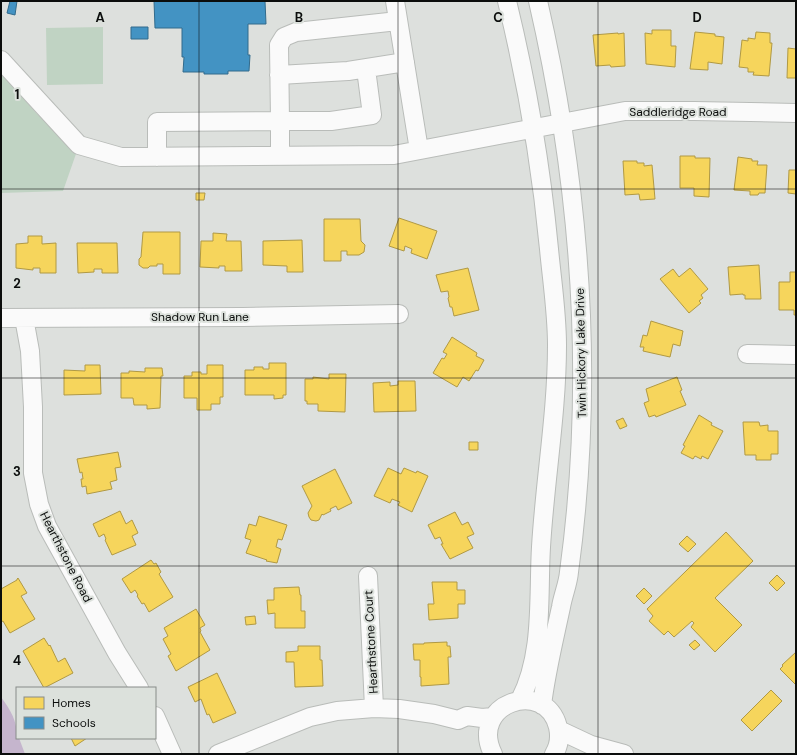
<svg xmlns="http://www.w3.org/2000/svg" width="797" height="755" viewBox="0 0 797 755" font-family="'DM Sans',sans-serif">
<rect width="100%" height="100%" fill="#dde0dd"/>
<path fill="#c0d3c3" d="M103,27V84L47,85L46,28Z
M1,73L37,114L77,151L63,191L1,193Z"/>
<path fill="#c5b5cd" d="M1,697C11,711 17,720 17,738H19L25,754H1Z"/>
<path fill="#f6d55c" stroke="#b09944" d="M652,30H671V46H676L675,67L646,64L645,33L652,34Z
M695,32L715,34V36L724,37L722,64L708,62V70L690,69Z
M756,32L770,33V43H772L769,76L753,75L754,72H748V68L739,67L742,40L748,41V38L755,39Z
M618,33V34L624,33L625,66L611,67L610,65L596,66L593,35Z
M788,48L796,49V78H787Z
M680,156H695V158H710L709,197L694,196V188H680Z
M738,157L752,159V161H758L757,165H767L765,193H759L758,195H750V191L734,190Z
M623,161H637V163H644V166L652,165L655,199L640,200L639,194L625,195Z
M789,170H796V205V194L788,193Z
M196,193H205L204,200H196Z
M399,218L437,231L427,259L411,253L412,249L405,246L404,251L389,246Z
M324,219H360L361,241L365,245L364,252L359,255H347V251H341V261H324Z
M143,232H180V274H163V264H157V266H150L148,268H143L139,265V259L141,257Z
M213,233L227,234L226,241H241L242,271H225V266H219V268L200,267L201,241H213Z
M28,236H42V244L56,243V273H40V268H33V270L16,268V244L28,243Z
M302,240L303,272H287V266L263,265V241Z
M77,243H117L118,273H102V269H94V272L78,273Z
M759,265L761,299H745V295H743V294L730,295L728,267Z
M468,268L479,310L454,316L452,307H450L448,298L449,297L448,291L441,292L436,275Z
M690,268L708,289L701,295L703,298L699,301L701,303L689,313L660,279L673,269L679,277Z
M790,272H796V315H794V310H779V282H790Z
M651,321L683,331L680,346L673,344L670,357L643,351L644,347H640L643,335L647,336Z
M452,337L477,353L476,356L484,360L478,371L476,370L469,381L463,377L457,387L433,373L442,358L444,359L447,354L443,352Z
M269,363H286V395H283V398L274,399V395H245V370H254V367H263V369H269Z
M85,365H100L101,394L64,395V370L85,371Z
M207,365H223V397H220V404H211V410H197V398H184V376H192V372H201V374H207Z
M145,368H162L163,376H161L160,408L147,409V405H134L133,398H121V373H129V371L145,372Z
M329,374H346L345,412L318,411V404H307V401H305V379H313V377L329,379Z
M677,377L682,390L680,391L686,405L656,417L655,415L649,417L644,403L649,401L646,389Z
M398,381H415L416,411L374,412L373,383L390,382V386L398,385Z
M699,415L712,423L711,425L723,431L708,459L702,456L701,459L695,456L693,459L681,453L685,446L683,445Z
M623,418L627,426L620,429L616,421Z
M743,422H759L760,426L768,425V431H778V454H771V460H756V455H745Z
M469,442H478V450H469Z
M118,452L121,467L115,468L117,480L110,482L112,489L87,494L86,486L82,487L81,479H83L82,472L80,473L77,459Z
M388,468L401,474L404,468L416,473L417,471L428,476L412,512L398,505L400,502L392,499L390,503L374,496Z
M335,469L352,503L338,510L336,506L330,509L331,511L323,515L322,514L319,520L316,521L311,520L309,517L308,513L312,506L302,486Z
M120,511L126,524L132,520L138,533L132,536L136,545L112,555L105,540L106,539L104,534L99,537L93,524Z
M455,512L462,525L468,522L474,534L467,537L473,548L450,559L441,544H443L440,537L435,539L428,525Z
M259,516L287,525L282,540L278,539L276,547L281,549L277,563L266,561L267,560L246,553L251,540L245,538L249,524L256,526Z
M726,532L753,561L715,598L742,625L715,652L691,627L694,623L692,621L674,637L668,631L664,635L649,621L653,616L647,609Z
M687,536L696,544L688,552L679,544Z
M151,560L154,564L156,563L161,572L159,574L173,597L149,612L144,603L142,604L137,596L138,595L135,590L131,593L122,579Z
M777,575L785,583L777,591L769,583Z
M18,578L27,593L21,596L35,619L10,633L3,621L1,622V589L17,580V579Z
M432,582H457V590H465V604H458V618L429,620L428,604H434Z
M299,587L300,595H301V611H305V628H275V613L268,614L267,600H274V588Z
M644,588L652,596L644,604L636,596Z
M196,609L205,625L200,628L201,631L200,632L210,650L176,671L168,656L171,654L163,639L168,636L164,628Z
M255,616L256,624L246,625L245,617Z
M44,638L49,646L50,645L58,662L65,658L73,673L44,688L23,651Z
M695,640L700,645L694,650L689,645Z
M447,642V646H450L451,657H448L449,684L421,686V677H420V660H414L413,644H424V643Z
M298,646H320V660H322L323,686L295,687L294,662H286V652L298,651Z
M796,652V685L780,669L783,666L782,665Z
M217,673L236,713L213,723L209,714L207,715L201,699L195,702L188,687Z
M771,690L782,701L752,731L741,720Z
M71,738H87L75,746Z"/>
<path fill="#4393c3" stroke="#326b8c" d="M10,1H17L15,15L7,13Z
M154,1H265L266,24H248V55H250L249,71H228V74H204V72H183L184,57H182V28H155Z
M131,27H148V39H131Z"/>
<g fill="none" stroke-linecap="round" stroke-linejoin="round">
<g stroke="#b9bcb9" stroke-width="20">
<path id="minor" d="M395,1L419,150
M507,1C527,83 541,165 549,249C552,281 557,313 557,345C557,413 545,479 541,547C538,597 544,654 520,700
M538,1C581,188 595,381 569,572C568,584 563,595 561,607C554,640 546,672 542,705
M1,60L79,145L121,157L394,155L625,111H694L796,113
M366,69L372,115L331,121H280L279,45L284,37L296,32L398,21
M279,75L348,71L405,62
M157,157V122L280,121V156
M1,318L243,317L399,314
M24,318L30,351L33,407V473L39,504L47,526L117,653L139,688
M747,354L796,355
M368,576L374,708
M155,716L172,754
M559,730L591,745L624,754
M218,754L310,717L337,711L374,708L399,709L434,714L458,720L467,716L482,718L493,717
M493,754C468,704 545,677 558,727C560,736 559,746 554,754"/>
</g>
<use href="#minor" stroke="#fafafa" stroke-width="18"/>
</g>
<path fill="none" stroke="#0b0d0c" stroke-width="1" stroke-opacity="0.55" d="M199,1V754M398,1V754M598,1V754M1,189H796M1,378H796M1,566H796"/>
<g text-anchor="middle" stroke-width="4" stroke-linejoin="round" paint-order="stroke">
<g font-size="12" fill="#0b0d0c" stroke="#dce1dc">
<text x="678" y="116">Saddleridge Road</text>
<text x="200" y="321">Shadow Run Lane</text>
<text transform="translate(581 353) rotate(-91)" y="4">Twin Hickory Lake Drive</text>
<text transform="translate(66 557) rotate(63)" y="4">Hearthstone Road</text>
<text transform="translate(371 642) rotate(-93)" y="4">Hearthstone Court</text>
</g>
</g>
<g font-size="13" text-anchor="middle" font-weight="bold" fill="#0b0d0c" stroke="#dce1dc" stroke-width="4" stroke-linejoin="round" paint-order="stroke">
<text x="100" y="22">A</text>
<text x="299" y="22">B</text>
<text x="498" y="22">C</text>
<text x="697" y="22">D</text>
<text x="17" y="99">1</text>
<text x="17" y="288">2</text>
<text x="17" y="476">3</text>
<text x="17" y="665">4</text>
</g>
<rect width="797" height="755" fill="none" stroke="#0b0d0c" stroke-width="4"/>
<rect x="16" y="687" width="140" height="52" fill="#dce1dc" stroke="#888c89"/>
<rect x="24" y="697" width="20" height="12" fill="#f6d55c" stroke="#888c89"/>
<text x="52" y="707" font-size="12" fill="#0b0d0c">Homes</text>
<rect x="24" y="717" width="20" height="12" fill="#4393c3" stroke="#888c89"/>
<text x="52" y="727" font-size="12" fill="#0b0d0c">Schools</text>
</svg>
